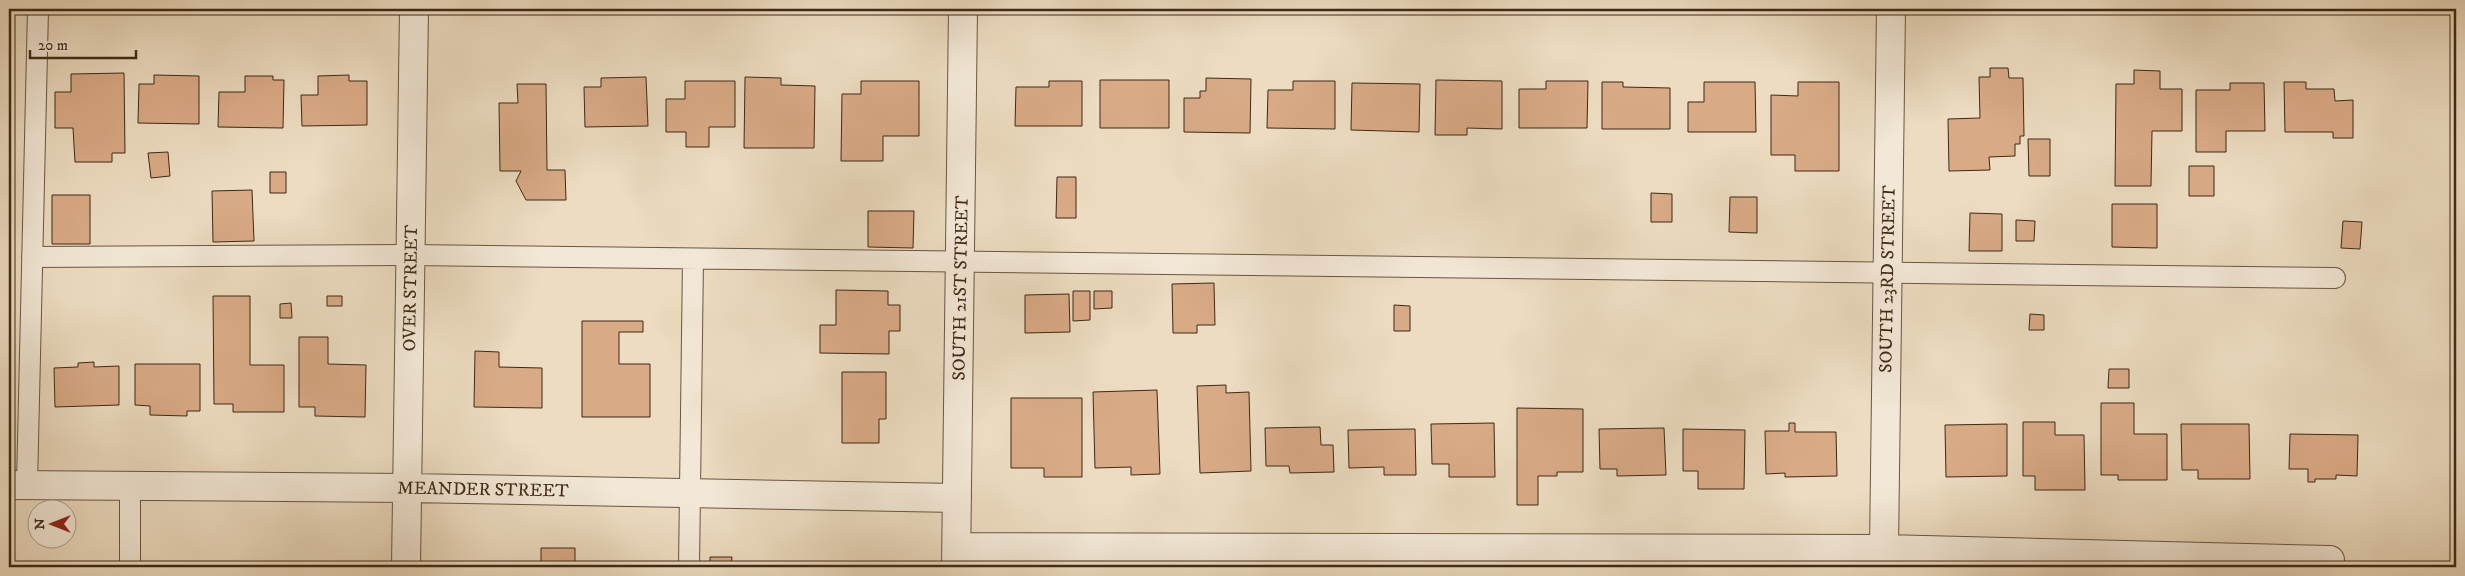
<svg xmlns="http://www.w3.org/2000/svg" width="2465" height="576" viewBox="0 0 2465 576" font-family="'IM FELL DW Pica',serif">
<rect width="100%" height="100%" fill="#eddcc1"/>
<filter id="stains"><feTurbulence type="fractalNoise" baseFrequency=".004" numOctaves="4"/><feColorMatrix values="0 0 0 0 .2 0 0 0 0 .09 0 0 0 0 .02 0 0 0 .5 -.17"/></filter>
<radialGradient id="worn" r=".72"><stop offset=".6" stop-color="#630" stop-opacity="0"/><stop offset="1" stop-color="#630" stop-opacity=".3"/></radialGradient>
<path fill="#d9aa86" stroke="#3e2916" d="M1990,68H2008L2009,78H2023L2024,136H2020V144H2015V156L1989,157L1990,170L1949,171L1948,119L1980,118L1979,77H1990Z
M2134,70L2160,71V89H2182V131H2152L2151,186H2115L2116,84H2134Z
M124,73L125,153H112V162H75L73,128H55V92H71V74Z
M154,75L199,76V124L138,123L139,84H154Z
M349,75V81H367V125L302,126L301,95H318V76Z
M245,76H273V80H284L283,128L218,127L219,92H245Z
M646,77L648,126L585,127L584,87H601V78Z
M745,77L781,78V85L815,86L814,148H744Z
M1206,78L1251,79L1250,133L1184,132V98H1200V91H1206Z
M1100,80H1169V128H1100Z
M1436,80L1502,81V129L1467,128V135H1435Z
M685,81H735V127H709V147H686V132H666V99H685Z
M861,81H919V136H883V161H841L842,94H861Z
M1049,81H1082V126H1015L1016,87H1049Z
M1293,81H1335V129L1267,128L1268,90H1293Z
M1546,81H1588L1587,128H1519V89H1546Z
M1602,82H1623V87L1670,88V129H1602Z
M1704,82H1755L1756,132H1688V102H1704Z
M1798,82H1839V171H1795V155H1771V95L1798,96Z
M2284,82H2306V89H2334L2335,101L2353,100V138H2333V132H2285Z
M1352,83L1420,84L1419,132L1351,130Z
M2230,83H2264L2265,131H2226V152H2196V90H2230Z
M517,84H546L547,170H565L566,200H526L516,181L521,171H500L499,103H518Z
M2028,139H2050V176H2029Z
M168,152L170,176L151,178L148,153Z
M2189,166H2214V196H2189Z
M270,172H286V193H270Z
M1057,177H1076V218H1056Z
M252,190L254,241L213,242L212,191Z
M1651,193L1672,194V222H1651Z
M52,195H90V244H52Z
M1730,197H1757V233L1729,232Z
M2112,204H2157V248L2112,247Z
M868,211H914L913,248L868,247Z
M1970,213L2002,214V251H1969Z
M2016,220L2035,221L2034,241H2016Z
M2343,221L2362,222L2360,249L2341,248Z
M1214,283L1215,325H1197V333H1173L1172,284Z
M836,290L888,291V305H900V331H889V354L820,353V325H836Z
M1073,291H1090V320L1073,321Z
M1094,291H1112V308L1094,309Z
M1069,294L1070,332L1025,333V295Z
M213,296H250V365H284V412H233V404H214Z
M327,296H342V306H327Z
M291,303L292,318H280V304Z
M1394,305L1410,306V331H1394Z
M2030,314L2044,315V330H2029Z
M582,321H643V332H619V364H650V417H582Z
M299,337H328V364L366,365L365,417L315,416V407H299Z
M475,351L499,352V367L542,368V408L474,407Z
M94,362V367L119,366V405L55,407L54,368L78,367V363Z
M135,364H200V411H187V416L150,415V406L135,405Z
M2109,369H2129V388H2108Z
M842,372H886V419H879V443H842Z
M1226,385V393L1249,392L1251,471L1200,473L1197,386Z
M1157,390L1160,474L1131,475V467L1095,468L1093,392Z
M1011,398H1082V477H1044V468H1011Z
M2101,403H2134V434H2167V480H2118V475H2101Z
M1517,408L1583,409V472H1557V476H1538V505H1517Z
M2023,422H2055V435H2084L2085,490H2035V476H2023Z
M1494,423L1495,477H1449V464H1432L1431,424Z
M1789,423H1795V432H1836L1837,476L1785,477V473L1766,474L1765,431H1789Z
M2007,424V476L1946,477L1945,425Z
M2181,424H2249L2250,479H2198V470H2182Z
M1320,427L1321,445H1333L1334,472L1290,473L1289,466H1266L1265,428Z
M1664,428L1666,475L1617,476V469H1600L1599,429Z
M1415,429L1416,475H1384V467L1349,468L1348,430Z
M1683,429L1745,430L1744,489H1698V471H1683Z
M2290,434L2358,435L2357,476L2336,475V479H2315V482H2308V469H2289Z
M541,548H575V567H541Z
M710,557H732L731,567H710Z
M824,566L878,567H824Z"/>
<g fill="none" stroke-linecap="round" stroke-linejoin="round">
<g stroke="#6a5641" stroke-width="22">
<path id="service" d="M32,257L410,255L2335,278
M27,485L38,9
M130,567V486
M689,567L693,259"/>
</g>
<g stroke="#6a5641" stroke-width="30">
<path id="minor" d="M9,485L407,488L957,498
M957,547L1884,549L2330,560V567
M1884,549L1891,9
M406,567L414,9
M956,567L963,9"/>
</g>
<use href="#service" stroke="#f3e8d7" stroke-width="20"/>
<use href="#minor" stroke="#f3e8d7" stroke-width="28"/>
</g>
<g text-anchor="middle" stroke-width="4.5" stroke-linejoin="round" paint-order="stroke">
<g font-size="18" fill="#3e2916" stroke="#f3e8d7">
<text transform="translate(1887 279) rotate(-89)" y="6">SOUTH 23RD STREET</text>
<text transform="translate(410 288) rotate(-89)" y="6">OVER STREET</text>
<text transform="translate(960 288) rotate(-89)" y="6">SOUTH 21ST STREET</text>
<text transform="translate(483 489) rotate(1)" y="6">MEANDER STREET</text>
</g>
</g>
<rect width="2465" height="576" fill="none" stroke="#eddcc1" stroke-width="30"/>
<rect x="10" y="10" width="2445" height="556" fill="none" stroke="#3e2916" stroke-width="2.5"/>
<rect x="15" y="15" width="2435" height="546" fill="none" stroke="#3e2916"/>
<g transform="translate(52 524) rotate(270)"><circle r="24" fill="#f3e8d7" stroke="#ab9c8a"/>
<path d="M0-4L9 19L0 12L-9 19Z" fill="#8f2418"/>
<text y="-8" font-size="14" font-weight="bold" text-anchor="middle" fill="#3e2916">N</text>
</g>
<path d="M30 50v8h106v-8" fill="none" stroke="#3e2916" stroke-width="2.5"/>
<text x="38" y="50" font-size="15" fill="#3e2916" stroke="#f3e8d7" stroke-width="4" paint-order="stroke">20 m</text>
<rect width="100%" height="100%" filter="url(#stains)"/>
<rect width="100%" height="100%" fill="url(#worn)"/>
</svg>
